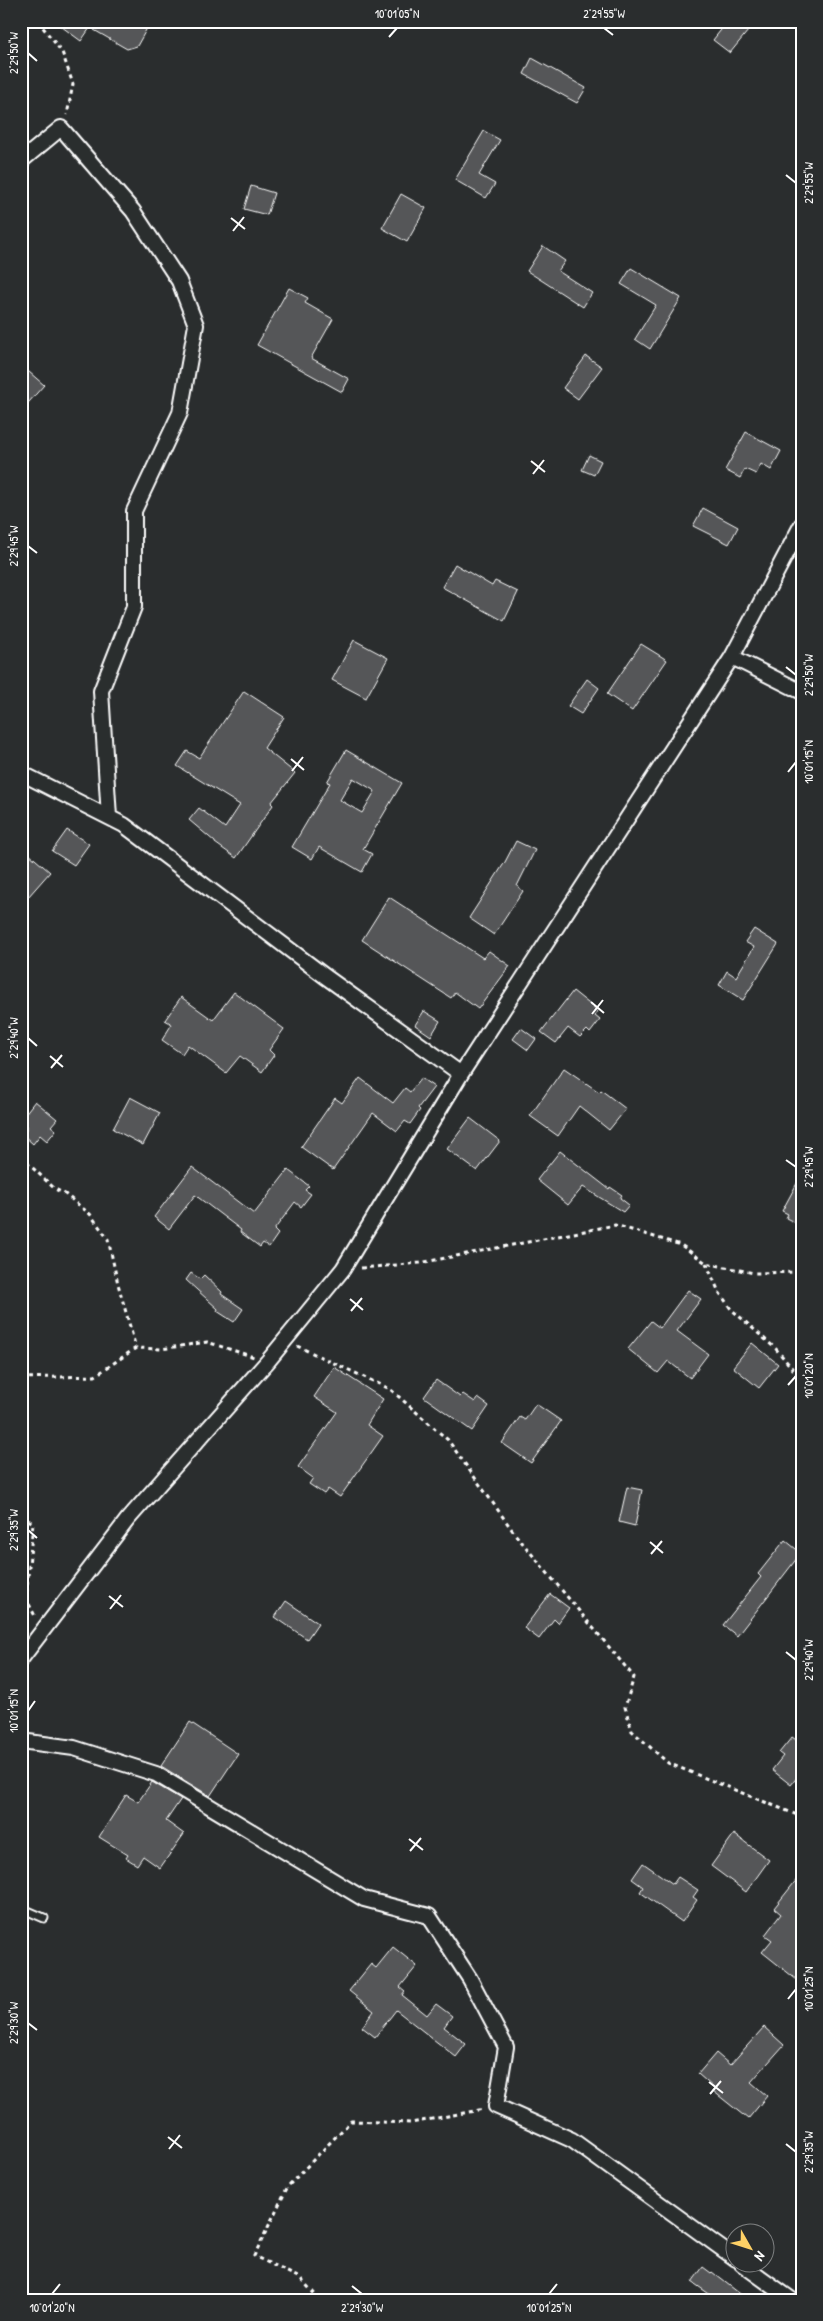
<svg xmlns="http://www.w3.org/2000/svg" width="823" height="2321" viewBox="0 0 823 2321" font-family="'Patrick Hand',sans-serif">
<rect width="100%" height="100%" fill="#2a2d2e"/>
<filter id="ink" filterUnits="userSpaceOnUse"><feTurbulence type="fractalNoise" baseFrequency=".02" numOctaves="2"/><feDisplacementMap in="SourceGraphic" scale="10" xChannelSelector="R" yChannelSelector="G"/><feConvolveMatrix kernelMatrix="1 2 1 2 8 2 1 2 1" color-interpolation-filters="sRGB"/></filter>
<g filter="url(#ink)">
<path fill="#555758" stroke="#fff" fill-rule="evenodd" d="M54,21H80L90,28L81,41Z
M99,21H151L137,46L127,49L94,30Z
M728,21H736L748,31L730,53L713,40Z
M532,58L586,88L577,103L524,74Z
M484,131L500,140L479,175L495,184L486,198L455,180Z
M251,186L274,193L267,215L244,209Z
M401,194L426,208L407,242L382,228Z
M543,246L565,261L558,271L592,293L583,307L527,271Z
M631,268L681,298L650,349L635,339L656,305L621,284Z
M289,288L308,298L305,303L333,319L311,358L349,379L342,392L257,345Z
M586,356L602,367L578,399L563,388Z
M21,365L44,385L21,411Z
M746,432L781,451L771,470L761,464L756,474L745,469L740,478L725,470Z
M589,455L601,461L594,475L582,470Z
M703,508L738,527L729,544L693,526Z
M455,564L492,586L495,581L518,592L504,621L442,587Z
M354,640L388,658L366,698L332,680Z
M641,644L667,660L632,711L607,694Z
M587,679L599,688L581,714L568,706Z
M244,691L284,717L264,748L295,773L271,803L273,805L236,858L215,843V842L189,820L199,808L225,828L240,805L177,766L187,751L199,758Z
M346,750L402,783L363,849L372,854L362,872L319,847L312,859L292,847L330,783L327,782ZM353,778L375,791L362,813L340,800Z
M67,830L89,844L74,865L52,851Z
M516,841L535,850L517,886L523,891L494,935L469,918L505,862Z
M21,847L50,872L21,905Z
M389,897L483,958L489,951L510,966L478,1009L455,992L451,998L362,940Z
M754,929L778,944L743,1000L719,985L727,971L736,977L754,947L745,942Z
M573,991L598,1011L595,1016L600,1020L590,1033L587,1030L580,1037L568,1028L556,1043L541,1032Z
M234,992L284,1029L269,1050L274,1055L262,1072L240,1056L226,1073L188,1045L182,1054L162,1040L172,1024L165,1020L181,997L213,1020Z
M424,1011L440,1021L431,1036L415,1025Z
M521,1028L536,1039L528,1050L513,1039Z
M564,1068L599,1092L601,1090L626,1109L609,1130L579,1106L558,1136L530,1116Z
M360,1078L393,1103L405,1088L410,1092L421,1078L434,1087L418,1108L420,1110L410,1124L405,1121L397,1131L373,1113L333,1170L301,1147L335,1098L342,1103Z
M130,1097L160,1113L143,1145L113,1129Z
M35,1101L57,1119L51,1126L56,1130L47,1141L40,1135L33,1144L22,1134L28,1127L21,1122V1119Z
M470,1118L500,1141L477,1171L447,1149Z
M560,1151L609,1189L610,1187L622,1195L620,1198L629,1205L623,1212L583,1187L568,1205L537,1180Z
M192,1167L254,1214L288,1170L309,1186L305,1190L311,1194L301,1207L295,1202L274,1230L278,1234L269,1247L263,1243L260,1247L240,1232L241,1230L195,1195L169,1229L154,1217Z
M802,1174V1226L786,1218L788,1214L782,1211Z
M191,1273L200,1279L204,1275L222,1292L221,1294L243,1309L234,1322L217,1311L218,1309L186,1280Z
M688,1290L701,1299L677,1331L708,1354L690,1378L668,1361L658,1373L628,1349L651,1321L660,1328Z
M752,1343L778,1364L759,1388L733,1367Z
M334,1367L383,1399L367,1425L383,1436L340,1497L328,1489L324,1494L309,1484L313,1478L298,1467L337,1412L314,1397Z
M436,1380L460,1397L463,1394L475,1402L478,1398L489,1406L472,1431L424,1397Z
M536,1404L561,1421L531,1463L502,1443L520,1417L525,1420Z
M627,1487L642,1490L635,1526L619,1522Z
M785,1540L801,1553L737,1636L723,1625L761,1577L758,1574Z
M550,1594L569,1608L558,1623L554,1619L539,1639L524,1628Z
M286,1601L318,1623L307,1639L275,1617Z
M190,1722L238,1754L210,1796L161,1766Z
M792,1737L802,1744V1771L791,1785L772,1770L783,1756L779,1753Z
M152,1782L181,1799L166,1821L184,1834L160,1868L143,1856L137,1865L126,1858L128,1855L99,1837L126,1795L138,1802Z
M734,1834L769,1860L746,1892L711,1866Z
M643,1863L673,1884L678,1877L698,1890L693,1897L697,1900L682,1922L640,1892L643,1887L632,1879Z
M802,1873V1984L762,1952L772,1940L765,1935L781,1914L774,1908Z
M393,1947L417,1966L400,1987L405,1991L402,1995L427,2015L436,2004L452,2016L444,2027L466,2044L456,2057L396,2010L375,2037L362,2027L374,2011L349,1991L371,1964L376,1968Z
M764,2027L784,2045L751,2082L767,2096L748,2119L713,2091L715,2089L698,2074L716,2053L730,2065Z
M703,2267L711,2273L712,2272L748,2300H718L692,2282Z"/>
<g fill="none" stroke-linecap="round" stroke-linejoin="round">
<g stroke="#fff" stroke-width="11">
<path id="lane" d="M21,1908L44,1918"/>
</g>
<g stroke="#fff" stroke-width="18">
<path id="street" d="M21,161L61,128L133,211L179,281L196,325L180,413L134,511V607L101,691L109,817
M732,657L802,692
M21,773L124,825L326,977L461,1074
M21,1659L128,1519L268,1361L343,1269L461,1074L732,657L802,524
M21,1741L74,1748L156,1774L364,1899L429,1916L470,1979L506,2047L496,2106L572,2140L736,2259
M742,2264L792,2300"/>
</g>
<path stroke="#fff" stroke-width="3" stroke-dasharray="4 4" stroke-linecap="butt" d="M38,21L62,52L73,84L67,115
M21,1157L55,1189L65,1194L90,1214L108,1239L118,1284L136,1348
M706,1263L719,1292L731,1309L776,1349L802,1380
M361,1268L420,1263L615,1225L681,1245L706,1263L754,1273L802,1272
M297,1346L390,1389L448,1440L515,1534L634,1677L625,1707L632,1731L668,1763L802,1817
M21,1378L95,1376L136,1348L161,1349L207,1342L254,1357
M21,1516L33,1523L26,1598L35,1616
M320,2300L300,2278L254,2256L288,2186L351,2121L411,2123L484,2109"/>
<use href="#lane" stroke="#2a2d2e" stroke-width="7"/>
<use href="#street" stroke="#2a2d2e" stroke-width="14"/>
</g>
</g>
<path fill="none" stroke="#fff" stroke-width="2" d="M604,28L613,35M389,37L397,28M28,53L37,61M786,175L796,183M231,218L245,229M233,231L244,217M531,461L545,472M533,474L544,460M28,546L37,553M786,667L796,675M291,759L304,770M292,771L303,757M788,772L796,762M591,1002L604,1013M592,1014L603,1000M28,1038L37,1046M50,1056L63,1067M51,1068L62,1055M786,1160L796,1167M350,1299L363,1310M351,1311L362,1298M788,1385L796,1376M28,1530L37,1538M650,1542L663,1553M651,1554L662,1541M109,1596L123,1607M110,1609L121,1595M786,1652L796,1660M28,1711L35,1701M409,1839L423,1850M410,1851L421,1838M788,1999L796,1989M28,2023L37,2030M709,2082L723,2093M710,2094L721,2081M168,2137L182,2148M786,2144L796,2152M169,2149L180,2135M352,2286L362,2294M52,2294L60,2284M549,2294L557,2284"/>
<rect width="823" height="2321" fill="none" stroke="#2a2d2e" stroke-width="55"/>
<g transform="translate(750 2248) rotate(129)"><circle r="24" fill="#2a2d2e" stroke="#7f8182"/>
<path d="M0-4L9 19L0 12L-9 19Z" fill="#ffd166"/>
<text y="-8" font-size="14" font-weight="bold" text-anchor="middle" fill="#ffffff">N</text>
</g>
<rect x="28" y="28" width="768" height="2266" fill="none" stroke="#fff" stroke-width="2"/>
<g font-size="12" text-anchor="middle" fill="#fff">
<text x="397" y="18">10°01'05"N</text>
<text x="604" y="18">2°29'55"W</text>
<text transform="translate(14 53) rotate(-90)" y="4">2°29'50"W</text>
<text transform="translate(809 183) rotate(-90)" y="4">2°29'55"W</text>
<text transform="translate(14 546) rotate(-90)" y="4">2°29'45"W</text>
<text transform="translate(809 675) rotate(-90)" y="4">2°29'50"W</text>
<text transform="translate(809 762) rotate(-90)" y="4">10°01'15"N</text>
<text transform="translate(14 1038) rotate(-90)" y="4">2°29'40"W</text>
<text transform="translate(809 1167) rotate(-90)" y="4">2°29'45"W</text>
<text transform="translate(809 1376) rotate(-90)" y="4">10°01'20"N</text>
<text transform="translate(14 1530) rotate(-90)" y="4">2°29'35"W</text>
<text transform="translate(809 1660) rotate(-90)" y="4">2°29'40"W</text>
<text transform="translate(14 1711) rotate(-90)" y="4">10°01'15"N</text>
<text transform="translate(809 1989) rotate(-90)" y="4">10°01'25"N</text>
<text transform="translate(14 2023) rotate(-90)" y="4">2°29'30"W</text>
<text transform="translate(809 2152) rotate(-90)" y="4">2°29'35"W</text>
<text x="52" y="2312">10°01'20"N</text>
<text x="362" y="2312">2°29'30"W</text>
<text x="549" y="2312">10°01'25"N</text>
</g>
</svg>
